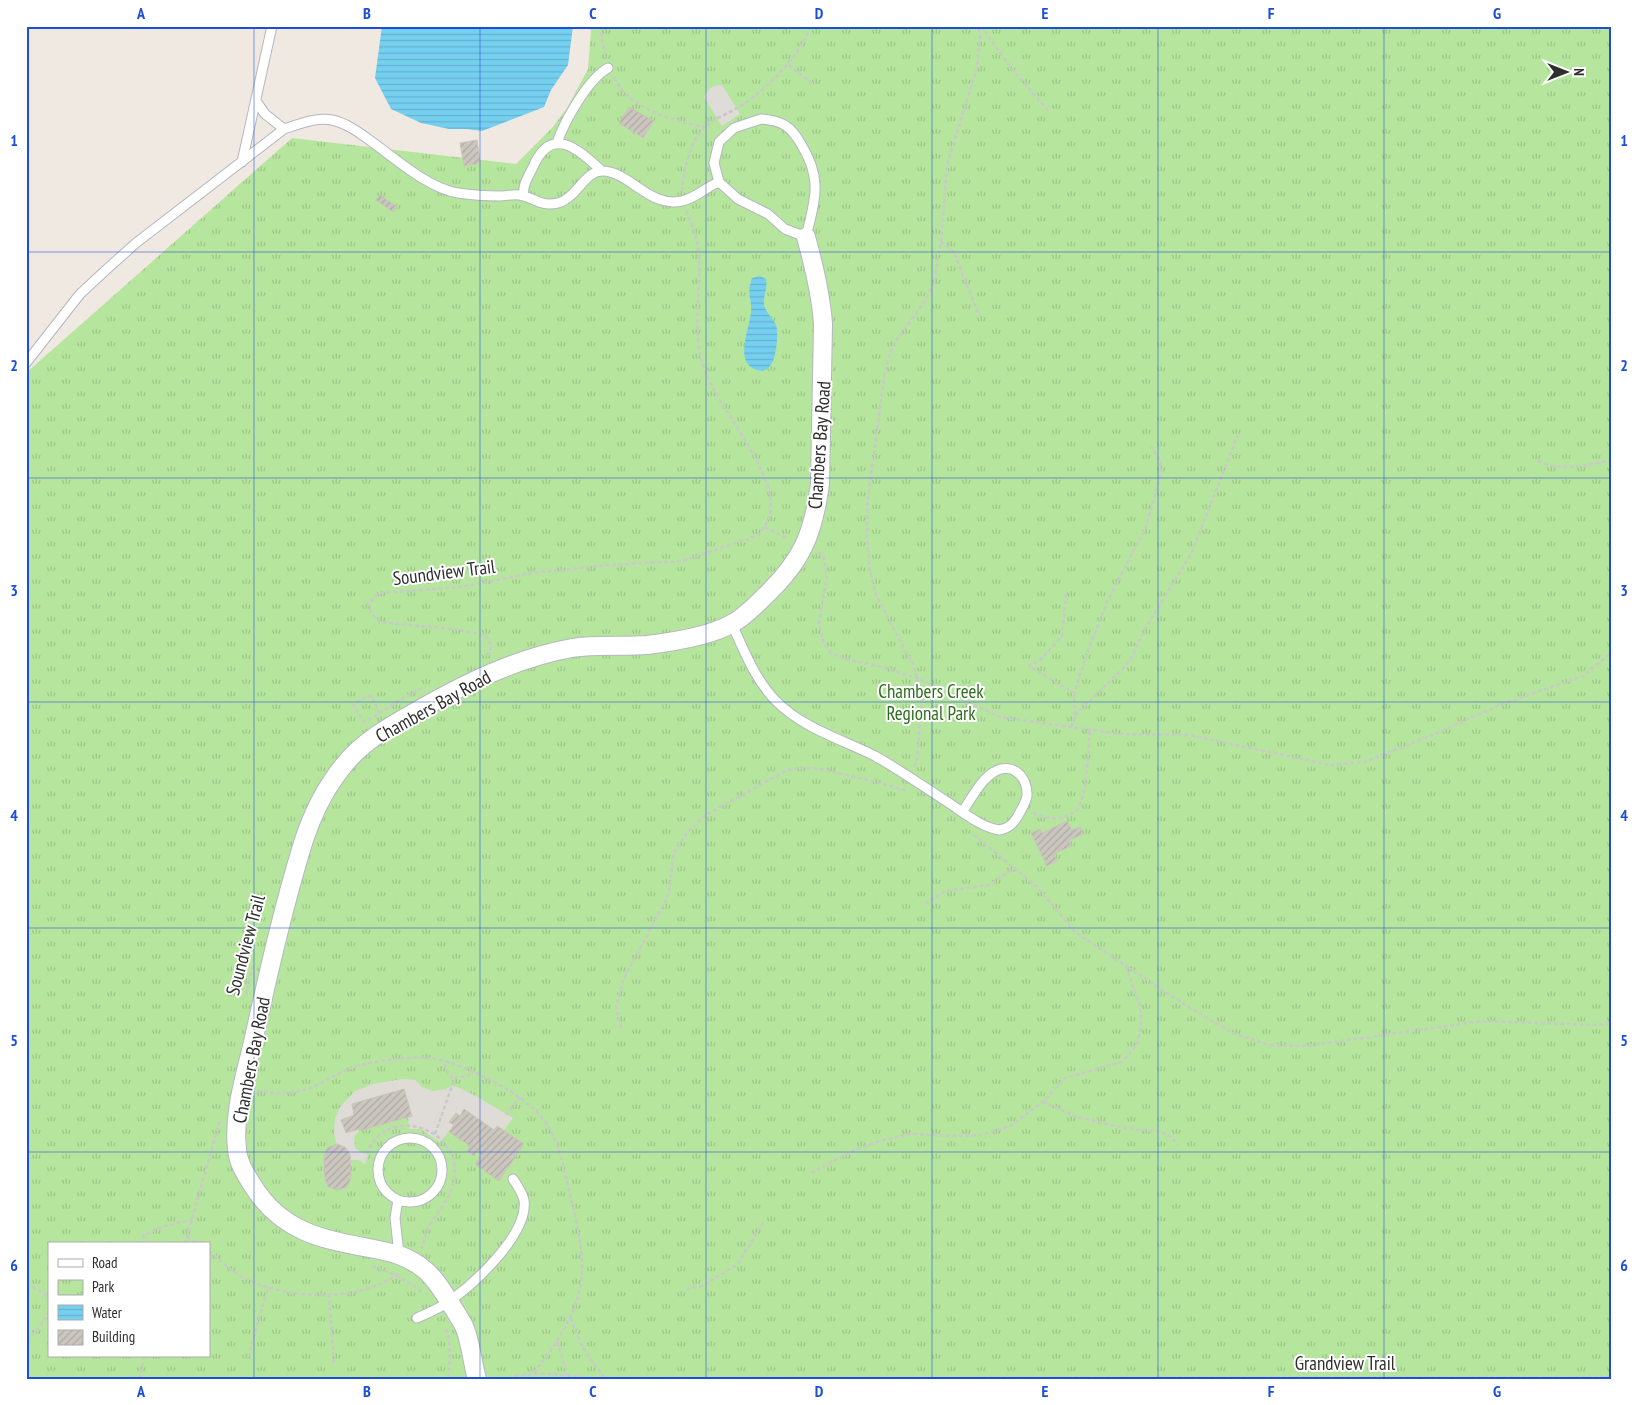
<svg xmlns="http://www.w3.org/2000/svg" width="1638" height="1405" viewBox="0 0 1638 1405" font-family="'PT Sans Narrow',sans-serif">
<defs>
<pattern id="park-tufts" width="24" height="20" patternUnits="userSpaceOnUse" patternTransform="scale(1.25)"><rect width="24" height="20" fill="#b6e59e"/><path d="M3 7l-1-3M5 7V3M7 7l1-3M15 17l-1-3M17 17v-4M19 17l1-3" fill="none" stroke="#9dc588"/></pattern>
<pattern id="water-rules" width="6" height="5" patternUnits="userSpaceOnUse" patternTransform="scale(1.25)"><rect width="6" height="5" fill="#75cff0"/><path d="M0 2.5h6" fill="none" stroke="#66b2ce"/></pattern>
<pattern id="building-hatch" width="6" height="6" patternUnits="userSpaceOnUse" patternTransform="scale(1.25)"><rect width="6" height="6" fill="#cbc7bf"/><path d="M-1 1l2-2M0 6l6-6M5 7l2-2" fill="none" stroke="#afaba4"/></pattern>
</defs>
<rect width="100%" height="100%" fill="#efe9e1"/>
<path fill="url(#park-tufts)" fill-rule="evenodd" d="M589,26H1612V1379H26V373L292,138L516,164L552,128L567,108L588,69L591,30ZM49,1244H209V1356H49Z"/>
<path fill="#dfdcd8" d="M718,85H722L740,114L722,126L704,97L710,88Z
M402,1079L415,1080L422,1087L433,1091L446,1089L452,1086L457,1087L474,1095L513,1118L504,1130L497,1126L494,1130L464,1109L460,1116L456,1113L450,1122L454,1125L440,1142L420,1129H409L408,1117L412,1116L403,1089L352,1104L354,1115L341,1120L346,1133L359,1129V1131L354,1137L355,1148L362,1153L368,1154L365,1164L359,1160H350L348,1150L345,1147L337,1146L334,1134L335,1118L340,1107L355,1091L373,1084Z"/>
<path fill="url(#water-rules)" d="M382,26H573L568,65L551,90L544,107L482,131L467,129H449L421,123L391,109L375,78Z
M760,276L766,279C768,288 763,295 764,305C766,313 773,318 776,325C779,333 776,356 772,363C770,367 767,369 763,371C731,368 749,332 751,312C752,296 746,296 752,278Z"/>
<path fill="url(#building-hatch)" stroke="#cbc5ba" d="M629,107L654,121L643,138L619,123Z
M477,140L480,163L464,166L460,143Z
M380,195L397,207L393,212L376,200Z
M1067,821L1072,830L1080,827L1083,834L1068,841L1071,846L1054,854L1057,861L1047,866L1031,833L1040,829L1042,833Z
M404,1089L412,1116L359,1131V1129L346,1133L341,1120L354,1115L352,1104Z
M464,1109L494,1130L497,1126L524,1144L499,1181L475,1164L481,1155L477,1151L474,1156L467,1151L470,1146L449,1132L454,1125L449,1122L456,1113L460,1116Z
M337,1144L345,1147L350,1154L351,1178L347,1187L338,1190L328,1187L325,1179L324,1168V1158L327,1148Z"/>
<g fill="none" stroke-linecap="round" stroke-linejoin="round">
<g stroke="#b4b7c1" stroke-width="11">
<path id="service" d="M256,101L265,114L284,129
M761,119C782,121 790,125 801,144C823,180 815,199 806,237L785,229L768,214L738,199L719,182L714,163L719,142L734,128Z
M557,143C564,122 588,79 608,68
M242,162L272,26
M524,196C522,186 528,177 533,167C551,125 577,148 601,170
M26,363L80,294L107,269L136,243L284,129C299,124 316,117 332,120C346,123 357,131 368,139C394,157 427,188 458,193C471,195 487,196 500,196C506,196 513,194 519,195C535,197 538,207 558,203C577,198 585,170 603,171C630,172 649,208 682,201C696,198 706,187 719,182
M732,624C744,651 755,679 775,700C802,728 841,739 875,756C900,770 924,787 949,803C964,813 981,827 999,830C1010,828 1014,823 1019,814C1022,808 1026,802 1027,796C1028,777 1012,761 994,772C980,780 971,800 962,812
M378 1170a32 32 0 1 1 64 0a32 32 0 1 1-64 0Z
M398,1200L395,1218L399,1254
M417,1318C428,1313 441,1308 451,1300C476,1282 529,1233 524,1200C522,1192 517,1185 513,1179"/>
</g>
<g stroke="#b4b7c1" stroke-width="20">
<path id="minor" d="M477,1379C472,1362 471,1342 464,1326C462,1322 459,1318 457,1314C447,1299 439,1282 425,1270C407,1255 391,1252 369,1248C320,1239 281,1231 253,1186C246,1175 238,1163 237,1149C233,1113 245,1077 253,1042C268,975 283,908 303,843C312,815 325,788 344,765C362,742 390,726 415,712C464,684 516,658 572,648C597,644 622,647 647,645C672,642 711,636 733,623C744,617 755,606 764,597C802,561 813,535 820,484L823,324C821,294 814,266 806,237"/>
</g>
<path stroke="#c9c9c9" stroke-width="2.5" stroke-dasharray="4 2.5" stroke-linecap="butt" d="M600,26L605,57
M981,26L1008,64L1050,113
M789,65L813,84
M614,78C618,83 621,90 625,94C649,114 675,121 704,127
M682,191C683,173 691,138 705,127C716,117 732,112 744,104C768,87 802,55 810,26
M941,241L954,252L978,313
M1538,461C1563,472 1586,465 1612,460
M765,527L787,538
M818,552L823,556L827,576L819,622L824,644L831,653L845,659L882,667L917,678L1000,717L1120,734L1189,735L1330,765L1365,762L1430,736L1500,705L1583,676L1612,652
M1066,594L1062,636L1040,660L1029,666L1074,693
M487,656L492,646L485,635L453,629L380,622L371,613L368,604L379,593L462,587L532,573L610,565L682,561L759,535C763,529 768,522 770,515C779,474 720,411 705,371C691,335 701,295 699,258C699,240 692,226 686,210
M1075,715L1074,693L1090,645L1108,600L1146,527L1162,469L1158,457L1151,447
M368,720L410,694L424,687
M365,723L353,705L361,699L372,696L379,713
M1071,727L1075,715L1120,672L1132,657L1145,629L1191,554L1238,435
M914,767L917,759L922,699L914,667L876,595L870,571L867,538V505L885,371L893,345L925,301L934,282L941,241L947,165L977,68L980,37L979,26
M1033,813C1047,819 1064,822 1077,810C1087,800 1088,746 1090,730
M925,904L945,891L989,885L1014,868
M1128,967L1185,1005L1233,1033L1269,1045L1306,1046L1482,1021L1597,1025L1612,1023
M246,995L253,964
M621,1028L616,1007L624,978L666,900L670,887L673,857L677,846L689,831L704,816L787,770L804,768L820,769L873,781L908,791
M454,1078L468,1076L473,1072
M257,1091C277,1094 298,1094 317,1085C332,1078 344,1069 361,1065C383,1060 415,1055 436,1059C470,1066 531,1097 548,1126C561,1148 565,1175 571,1199C576,1219 581,1241 582,1262C584,1306 558,1342 533,1374
M1043,1102L1077,1117L1125,1128L1161,1132L1171,1137L1178,1145
M506,1115L520,1097
M435,1134L452,1086L453,1079L446,1070L444,1062
M367,1154C385,1102 464,1128 454,1180C451,1200 435,1213 427,1231C424,1237 425,1243 421,1249
M811,1173L855,1150L883,1140L912,1134L957,1136L981,1135L1010,1126L1043,1102L1065,1078L1122,1062L1137,1045L1141,1026L1140,1006L1126,966L1075,932L1037,887L973,834
M187,1237L199,1244
M148,1244L143,1236C159,1227 174,1223 192,1220
M185,1244L220,1120
M209,1251C219,1259 228,1269 239,1275C282,1300 359,1304 399,1273
M372,1266C391,1272 406,1280 422,1292
M26,1287C40,1287 54,1297 48,1313C46,1320 31,1336 26,1343
M686,1289L702,1286L738,1264L763,1222
M329,1294L334,1365
M571,1318C578,1342 589,1359 605,1378
M446,1329C452,1346 449,1362 448,1379
M557,1342L568,1376
M248,1357L268,1287
M140,1379L144,1356
M509,1379C527,1369 571,1376 591,1378L1612,1377"/>
<use href="#service" stroke="#fff" stroke-width="9"/>
<use href="#minor" stroke="#fff" stroke-width="18"/>
</g>
<path fill="none" stroke="#1d4ed8" stroke-width="1" stroke-opacity="0.55" d="M254,26V1379M480,26V1379M706,26V1379M932,26V1379M1158,26V1379M1384,26V1379M26,252H1612M26,478H1612M26,702H1612M26,928H1612M26,1152H1612"/>
<g text-anchor="middle" stroke-width="4" stroke-linejoin="round" paint-order="stroke">
<g font-size="19" fill="#2e2e2e" stroke="#fff">
<text transform="translate(819 445) rotate(-86)" y="7">Chambers Bay Road</text>
<text transform="translate(444 572) rotate(-7)" y="7">Soundview Trail</text>
<text transform="translate(433 706) rotate(-29)" y="7">Chambers Bay Road</text>
<text transform="translate(245 945) rotate(-75)" y="7">Soundview Trail</text>
<text transform="translate(251 1060) rotate(-79)" y="7">Chambers Bay Road</text>
<text x="1345" y="1370">Grandview Trail</text>
</g>
<g font-size="19" fill="#2c6e1b" stroke="#fff">
<text x="931" y="698">Chambers Creek<tspan x="931" dy="22">Regional Park</tspan></text>
</g>
</g>
<rect width="1638" height="1405" fill="none" stroke="#ffffff" stroke-width="55"/>
<rect x="48" y="1242" width="162" height="115" fill="#ffffff" stroke="#ababab"/>
<rect x="58" y="1259" width="25" height="8" fill="#ffffff" stroke="#ababab"/>
<text x="92" y="1268" font-size="15" fill="#2e2e2e">Road</text>
<rect x="58" y="1280" width="25" height="15" fill="url(#park-tufts)" stroke="#ababab"/>
<text x="92" y="1292" font-size="15" fill="#2e2e2e">Park</text>
<rect x="58" y="1305" width="25" height="15" fill="url(#water-rules)" stroke="#ababab"/>
<text x="92" y="1318" font-size="15" fill="#2e2e2e">Water</text>
<rect x="58" y="1330" width="25" height="15" fill="url(#building-hatch)" stroke="#ababab"/>
<text x="92" y="1342" font-size="15" fill="#2e2e2e">Building</text>
<g transform="translate(1566 72) rotate(90)" stroke="#ffffff" stroke-width="4" paint-order="stroke">
<path d="M0-4L9 19L0 12L-9 19Z" fill="#2e2e2e"/>
<text y="-8" font-size="14" font-weight="bold" text-anchor="middle" fill="#2e2e2e">N</text>
</g>
<rect x="28" y="28" width="1582" height="1350" fill="none" stroke="#1d4ed8" stroke-width="2"/>
<g font-size="16" text-anchor="middle" font-weight="bold" fill="#1d4ed8">
<text x="141" y="19">A</text>
<text x="367" y="19">B</text>
<text x="593" y="19">C</text>
<text x="819" y="19">D</text>
<text x="1045" y="19">E</text>
<text x="1271" y="19">F</text>
<text x="1497" y="19">G</text>
<text x="14" y="146">1</text>
<text x="1624" y="146">1</text>
<text x="14" y="371">2</text>
<text x="1624" y="371">2</text>
<text x="14" y="596">3</text>
<text x="1624" y="596">3</text>
<text x="14" y="821">4</text>
<text x="1624" y="821">4</text>
<text x="14" y="1046">5</text>
<text x="1624" y="1046">5</text>
<text x="14" y="1271">6</text>
<text x="1624" y="1271">6</text>
<text x="141" y="1397">A</text>
<text x="367" y="1397">B</text>
<text x="593" y="1397">C</text>
<text x="819" y="1397">D</text>
<text x="1045" y="1397">E</text>
<text x="1271" y="1397">F</text>
<text x="1497" y="1397">G</text>
</g>
</svg>
